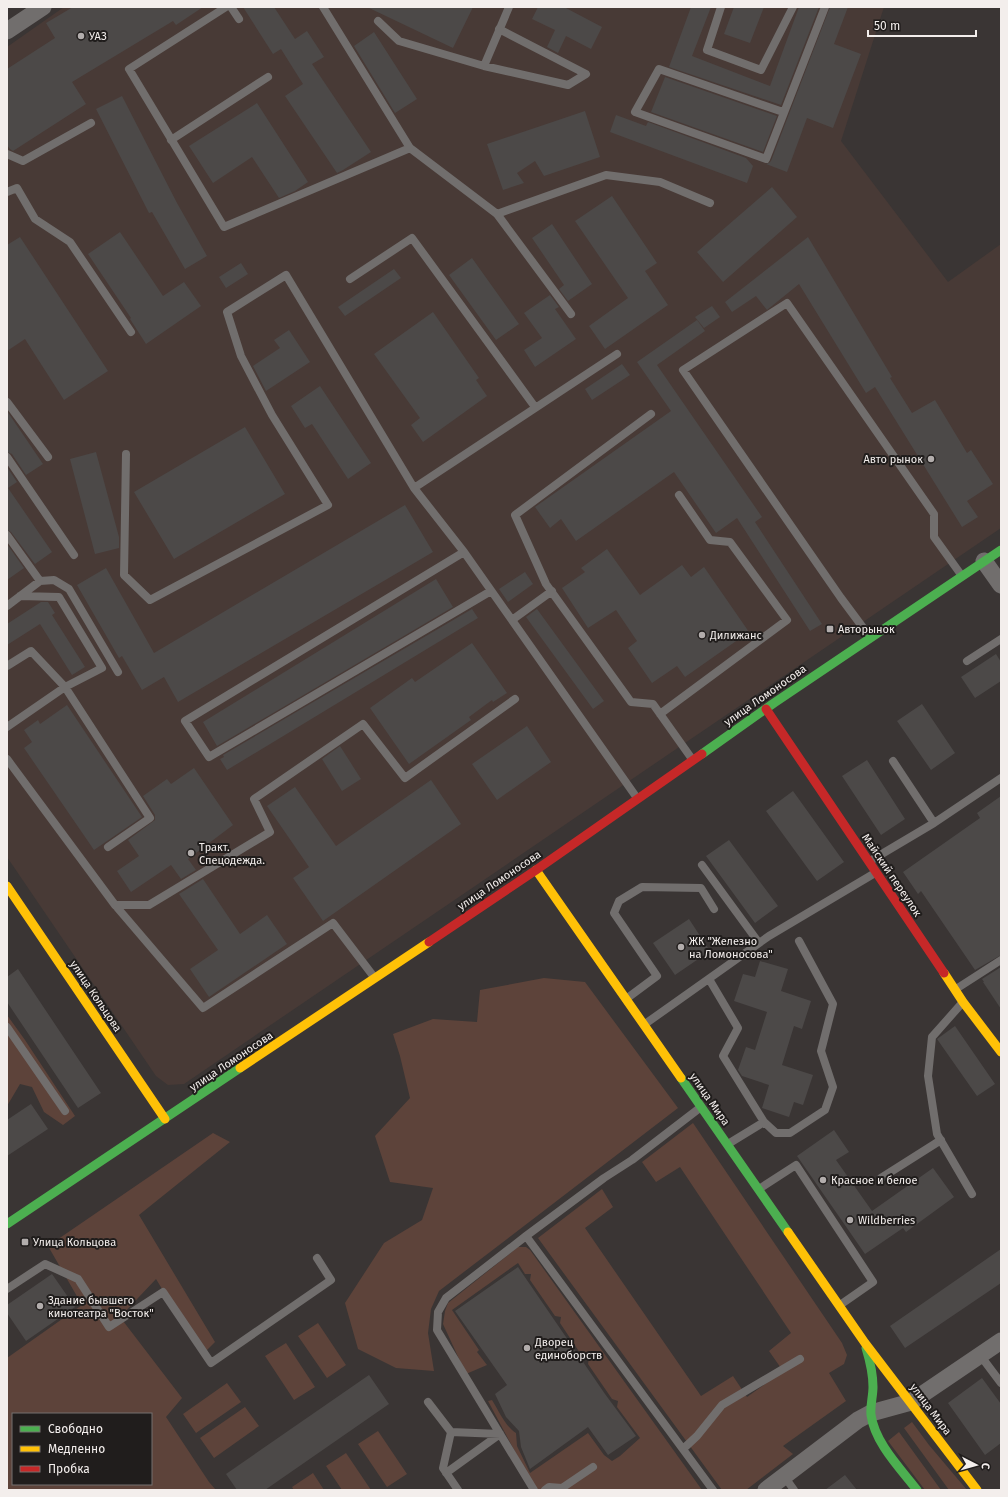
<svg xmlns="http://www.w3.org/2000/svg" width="1008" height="1497" viewBox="0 0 1008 1497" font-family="'Fira Sans',sans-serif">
<rect width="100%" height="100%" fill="#3a3534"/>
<path fill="#483a36" d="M64,7H884L841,141L948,282L1001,244V528L184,1084L168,1085L156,1076L7,857V47Z"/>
<path fill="#5d433a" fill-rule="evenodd" d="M544,978L585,982L678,1108L439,1291L431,1309L428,1333L434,1371L396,1368L358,1349L345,1303L384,1243L422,1220L433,1188L390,1182L375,1136L410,1098L400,1056L393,1034L433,1019L477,1022L480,990Z
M7,1015L25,1040L75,1116L63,1125L44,1112L32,1087L20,1084L7,1106Z
M693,1123L842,1343L847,1355L844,1364L829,1373L846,1401L783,1446L793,1454L746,1490H722L538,1238L602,1189L613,1207L585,1228L701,1396L733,1376L747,1397L783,1371L769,1351L791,1333L680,1167L656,1182L642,1162Z
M213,1133L230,1142L139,1215L215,1342L202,1355L156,1279L120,1317L182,1398L166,1417L209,1482L216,1490H7V1358L82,1305L48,1246ZM13,1414H151V1484H13Z
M518,1247H526L530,1250L702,1490H538L527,1474L488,1401L492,1400C499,1411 505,1426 516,1433L517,1446L530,1473L588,1433L604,1455L612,1461L620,1456L640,1438L617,1407L618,1401L612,1399L588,1364L589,1358L582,1356L560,1323L561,1317L555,1316L530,1280L531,1274H525L518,1263L452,1310L479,1350L477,1352L487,1365L466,1374L443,1324L445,1311L448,1303Z
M318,1323L346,1365L327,1378L298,1336Z
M286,1343L315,1387L294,1400L265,1356Z
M227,1383L241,1402L196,1433L183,1414Z
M245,1407L259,1426L214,1458L200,1438Z
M912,1422L929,1445L967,1490H949L904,1428Z
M378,1431L407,1474L387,1487L358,1444Z
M899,1432L941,1490H925L888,1441Z
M346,1453L371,1490H342L326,1466Z
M313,1473L324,1490H294L292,1487Z"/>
<path fill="#4c4948" d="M73,7H203L176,25L173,21L72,82L86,104L13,151L10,149L7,145V69L55,38L46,23Z
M243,7H274L295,39L307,31L324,57L312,64L371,152L343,170L337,173L285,96L303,84L281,49L273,54Z
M367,7H473L453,48Z
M538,7H564L602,27L591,49L566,36L558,53L547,47L555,30L532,19Z
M691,7H711L692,56L770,86L799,7H819L781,105L669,67Z
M734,7H764L750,43L724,34Z
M830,7H848L834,44L861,54L833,128L807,118L787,172L766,164L769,163L771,161Z
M374,32L417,99L395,113L354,46Z
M665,77L777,116L763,152L651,112Z
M122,96L177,203L207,256L185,269L152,212L149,213L96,109Z
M257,103L308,182L295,191L279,198L252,157L213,183L189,146Z
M585,111L600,157L544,176L535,161L517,173L524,183L503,190L487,144Z
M616,115L646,126L648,122L746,158L753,166L747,183L610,132Z
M772,187L797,217L723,282L697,252Z
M612,196L657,263L645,271L668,305L605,349L589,326L628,298L575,221Z
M552,224L592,284L568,301L559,289L564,285L532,238Z
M120,232L163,296L184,282L201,306L146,344L130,319L131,318L88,254Z
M20,237L108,371L64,400L25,339L7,351V245Z
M808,237L892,377L890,378L912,413L935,400L967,453L971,450L993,484L967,501L978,517L962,527L875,387L866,393L799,284L767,310L756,296L732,312L725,302Z
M472,258L519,324L496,340L449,275Z
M241,263L248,274L226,288L219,277Z
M394,269L401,278L345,316L338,307Z
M550,295L559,307L555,309L576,339L535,367L524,350L542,338L524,313Z
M712,306L720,317L704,328L695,317Z
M433,312L479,378L476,380L487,396L423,442L411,425L420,418L374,354Z
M697,320L705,331L657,365L762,517L755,522L822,624L810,631L737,518L716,533L674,472L576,541L561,519L550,528L535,507L671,411L637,362Z
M289,330L310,362L266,391L253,366L280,348L274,340Z
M622,364L630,375L592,400L585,389Z
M320,386L371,463L348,479L312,424L305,428L291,406Z
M7,411L43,464L26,475L12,454L7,452Z
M245,427L285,494L174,559L134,492Z
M96,452L119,537V548L95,554L70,459Z
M7,467L17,482L8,488L52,552L35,564L11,532L7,530Z
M405,505L433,552L178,702L164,677L142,690L122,656L119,658L77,585L106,568L154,653Z
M7,544L24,568L7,580Z
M607,549L640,595L682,565L691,577L704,567L749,632L685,677L677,666L652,683L628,648L637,641L616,610L588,628L562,588L585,572L581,568Z
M525,572L533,584L508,602L499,589Z
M436,579L453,607L217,746L203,722Z
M41,602H48L55,613L52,615L85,667L72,675L40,624L7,645V624Z
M472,609L478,618L227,770L220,759L224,757L223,755Z
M537,609L604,701L593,709L526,617Z
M472,643L507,693L493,702L492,700L469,717L471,720L409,764L370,708L412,678L415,682Z
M996,654L1001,662V681L975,698L961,677Z
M922,704L955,753L931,770L897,721Z
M67,705L142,817L94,850L24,748L32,742L24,730L38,720L40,724Z
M527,726L551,762L497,800L472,764Z
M340,746L361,779L342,791L322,759Z
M867,760L905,819L881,835L842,776Z
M194,768L233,825L188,859L196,870L181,879L171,865L131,892L117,871L139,856L128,840L155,820V815L143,796L167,779L171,784Z
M431,780L461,824L323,921L293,878L309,867L267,806L295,787L336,846Z
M793,791L844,862L817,881L766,811Z
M1001,796V955L975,970L921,891L918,894L903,872L980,818L977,813Z
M729,840L778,906L755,923L706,856Z
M203,879L240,934L267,915L287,944L209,997L190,969L218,950L179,894Z
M689,919L710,951L675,975L653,943Z
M760,961L788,969L781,991L811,1001L802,1029L794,1026L782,1065L813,1075L803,1105L794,1102L789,1117L762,1108L769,1085L742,1076L738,1070L746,1047L755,1050L767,1012L734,1001L743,974L755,977Z
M1001,967V1009L983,982H984L982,979Z
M18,969L101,1093L78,1108L7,1002V977Z
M955,1026L995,1084L977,1096L937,1039Z
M31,1104L48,1129L7,1156V1120Z
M834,1130L849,1152L836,1160L872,1211L933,1168L954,1197L906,1232L903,1228L865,1254L797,1156Z
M1001,1249V1283L905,1348L890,1326Z
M518,1267L605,1394L636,1436L608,1455L588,1427L530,1469L521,1447L519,1431L506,1417L495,1394L507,1385L455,1311Z
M52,1274L75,1307L26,1341L7,1313V1305Z
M369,1375L389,1404L265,1490H237L226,1474Z
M982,1378L1001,1404V1443L985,1455L948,1403Z
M845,1475L857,1490H825Z"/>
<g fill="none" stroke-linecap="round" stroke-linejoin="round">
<path stroke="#716e6d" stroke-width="8" d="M226,7L129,69L224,227L410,148L323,7
M231,7L239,19
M721,7L707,50L761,70L793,7
M378,21L399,41L484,66L568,85L586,74L499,29
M484,66L509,7
M783,112L659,69L635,112L766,159L825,7
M171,140L268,77
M410,148L497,214L571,314
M7,154L23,161L91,123
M7,192L17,188L35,219L70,242L131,332
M497,214L606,175L660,182L710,203
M350,279L412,238L535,407
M7,402L48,457
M651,414L515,515L546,584L631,702L653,704L692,759
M126,454L124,575L150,600L328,505L272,415L241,356L227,312L286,275L414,488L617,354
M7,457L74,555
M414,488L464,552L637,798
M7,535L40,581
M464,552L185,721L209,757L491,591
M7,606L40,581L54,580L69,589L118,672
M512,620L552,591
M870,637L841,598L683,370L787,303L934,514V537L962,576
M967,661L1001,639
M7,666L31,651L65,687L150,818L108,847
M660,714L787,620L730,542L710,540L679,495
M7,727L65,687L102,668L59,597L20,596
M7,759L115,905
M934,823L1001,778
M870,861L934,823L893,761
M702,865L759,943
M374,977L333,923L203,1008L115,905H149L270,832L254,799L363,724L405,778L515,699
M709,979L738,1028L723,1056L764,1122
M956,989L1001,960
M626,999L657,976L614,913L619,901L642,887L701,888L714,909
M963,1002L932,1037L928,1076L937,1134L972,1194
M645,1024L769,936L875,873
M7,1027L65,1111
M728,1144L764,1122L776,1133H790L825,1110L833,1087L821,1051L833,1004L799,941
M881,1178L941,1140
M759,1189L796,1165L873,1282L840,1305
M526,1236L713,1490
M7,1289L45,1264L78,1279L109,1327L163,1292L211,1363L331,1280L317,1258
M980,1355L1001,1383
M428,1402L451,1432L500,1434L446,1473
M451,1432L443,1468L458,1490
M683,1449L697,1436L722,1405L800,1359
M784,1476L794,1490
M534,1490L437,1330L438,1312L446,1298L526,1236L604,1178L632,1160L701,1107
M545,1490L549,1487L562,1488L593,1467"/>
<path stroke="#716e6d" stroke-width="17" d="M7,31L43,7
M984,561L1001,585
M766,1490L858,1420L871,1413L911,1402L1001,1341"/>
<path stroke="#4caf50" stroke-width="9" d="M702,754L774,703L1001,550
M681,1078L788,1232
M7,1224L240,1068
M866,1348C870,1361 873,1374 873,1387C873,1396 870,1406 871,1415C875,1443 900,1468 917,1490"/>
<path stroke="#ffc107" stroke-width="9" d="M536,870L681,1078
M7,886L165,1119
M944,973L963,1002L1001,1052
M240,1068L429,942
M788,1232L865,1343L977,1490"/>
<path stroke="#c62828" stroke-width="9" d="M766,709L944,973
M429,942L536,870L702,754"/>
</g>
<g fill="#b2adac" stroke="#201d1c" stroke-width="1.5">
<circle cx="81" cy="36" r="4"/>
<circle cx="931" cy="459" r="4"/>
<rect x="826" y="625" width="8" height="8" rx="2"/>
<circle cx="702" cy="635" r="4"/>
<circle cx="191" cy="853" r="4"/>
<circle cx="681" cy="947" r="4"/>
<circle cx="823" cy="1180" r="4"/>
<circle cx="850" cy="1220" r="4"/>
<rect x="21" y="1238" width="8" height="8" rx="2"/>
<circle cx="40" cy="1306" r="4"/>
<circle cx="527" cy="1348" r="4"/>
</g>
<g text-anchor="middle" stroke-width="4" stroke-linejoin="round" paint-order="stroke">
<g font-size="11" fill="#f3eeec" stroke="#201d1c" text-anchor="start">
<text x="89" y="40">УАЗ</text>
<text x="923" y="463" text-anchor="end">Авто рынок</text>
<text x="838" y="633">Авторынок</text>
<text x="710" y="639">Дилижанс</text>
<text x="199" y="851">Тракт.<tspan x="199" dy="13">Спецодежда.</tspan></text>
<text x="689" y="945">ЖК "Железно<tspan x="689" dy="13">на Ломоносова"</tspan></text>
<text x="831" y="1184">Красное и белое</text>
<text x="858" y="1224">Wildberries</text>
<text x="33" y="1246">Улица Кольцова</text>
<text x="48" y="1304">Здание бывшего<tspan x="48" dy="13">кинотеатра "Восток"</tspan></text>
<text x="535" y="1346">Дворец<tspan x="535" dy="13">единоборств</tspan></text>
</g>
<g font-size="11" fill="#f3eeec" stroke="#201d1c">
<text transform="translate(765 695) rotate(-35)" y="4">улица Ломоносова</text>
<text transform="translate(892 875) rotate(56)" y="4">Майский переулок</text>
<text transform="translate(499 880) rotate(-34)" y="4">улица Ломоносова</text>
<text transform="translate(96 996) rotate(56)" y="4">улица Кольцова</text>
<text transform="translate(231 1061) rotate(-34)" y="4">улица Ломоносова</text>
<text transform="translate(710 1099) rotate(55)" y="4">улица Мира</text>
<text transform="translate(931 1409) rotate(53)" y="4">улица Мира</text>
</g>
</g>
<rect width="1008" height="1497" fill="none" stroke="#f3eeec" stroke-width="16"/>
<rect x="12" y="1413" width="140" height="72" fill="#201d1c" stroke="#74716f"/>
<rect x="20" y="1426" width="20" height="6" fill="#4caf50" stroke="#74716f"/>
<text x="48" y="1433" font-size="12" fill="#f3eeec">Свободно</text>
<rect x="20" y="1446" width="20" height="6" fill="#ffc107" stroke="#74716f"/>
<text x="48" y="1453" font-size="12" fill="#f3eeec">Медленно</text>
<rect x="20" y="1466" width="20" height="6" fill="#c62828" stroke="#74716f"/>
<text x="48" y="1473" font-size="12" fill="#f3eeec">Пробка</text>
<g transform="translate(976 1465) rotate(96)" stroke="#201d1c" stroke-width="3" paint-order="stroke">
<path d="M0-3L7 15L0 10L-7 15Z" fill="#f3eeec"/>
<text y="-6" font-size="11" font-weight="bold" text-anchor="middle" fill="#f3eeec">С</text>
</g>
<path d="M868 30v6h108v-6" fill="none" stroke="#f3eeec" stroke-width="2"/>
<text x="874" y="30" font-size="12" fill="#f3eeec" stroke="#201d1c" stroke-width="3" paint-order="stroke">50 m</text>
</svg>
